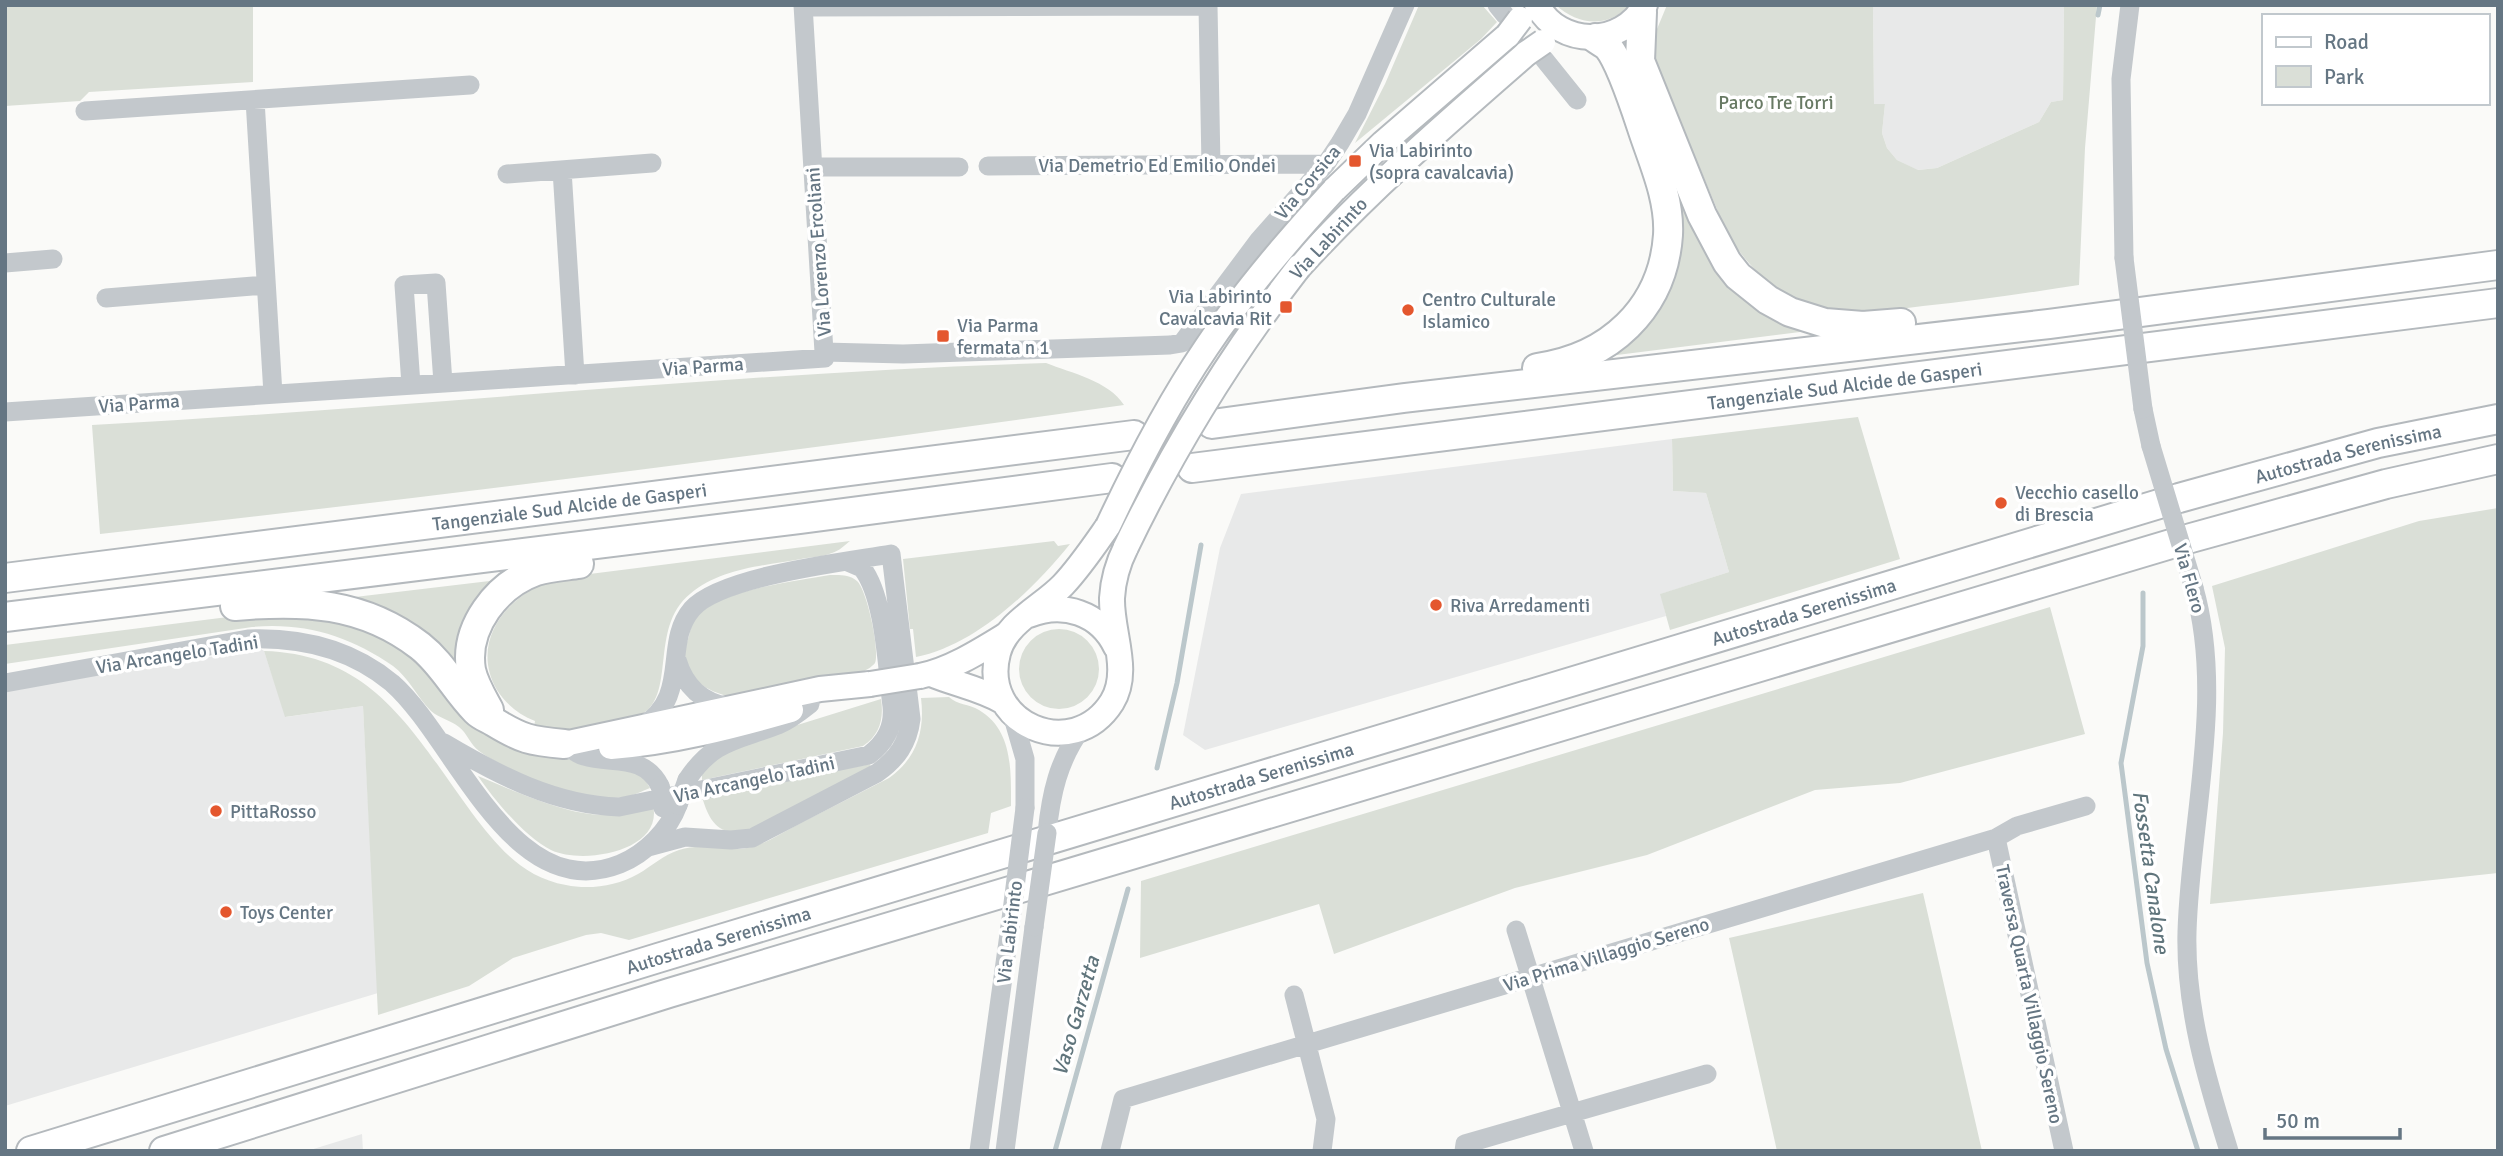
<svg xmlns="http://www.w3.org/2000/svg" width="2503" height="1156" viewBox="0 0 2503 1156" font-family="Signika,sans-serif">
<rect width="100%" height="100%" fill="#fafaf8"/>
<path fill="#e8e9e9" d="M1873,5H2064L2063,100L2051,102L2039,122L1937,168L1917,170L1897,160L1887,148L1882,133L1885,104H1874Z
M1672,439L1673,491L1706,493L1729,572L1661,594L1666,616L1205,750L1183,735L1220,548L1241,494Z
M261,649L264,651L286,717L363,706L378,993L5,1106V689Z
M362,1134L363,1151H307Z"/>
<path fill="#dadfd7" d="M5,5H253V82L89,92L80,101L5,106Z
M1419,5H1482L1497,22L1481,39L1355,143L1385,84Z
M1556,5H1629C1609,29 1577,25 1556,5Z
M1667,5H1873L1874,104H1885L1882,133L1887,148L1897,160L1918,170L1937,168L2039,122L2051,102L2063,100L2064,5H2097L2085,148L2079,285C2027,293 1975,301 1923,306C1890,310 1850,316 1816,307C1778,298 1747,266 1727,233L1654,59L1652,41Z
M1650,116L1702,247L1714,267L1808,331L1609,356L1660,299Z
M1046,363C1071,373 1109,381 1124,405C783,453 442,496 100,534L92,425C410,408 727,373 1046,363Z
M1858,417L1900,559L1670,630L1660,594L1729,572L1706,493L1673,491L1672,439Z
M2498,508V873L2210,904L2223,733L2225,648L2212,586L2419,521Z
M850,541C845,545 839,551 832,553C823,557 811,557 801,559C763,566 721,568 690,594C648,628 678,697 639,716C631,719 621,720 613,722C583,729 564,731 534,727L535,721C519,715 506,704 497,690C468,640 510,592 558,578Z
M1054,541L1058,546L1070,544C1034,589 975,646 916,657L913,629H910L903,559Z
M830,575C839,575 849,574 857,581C867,590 880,651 875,663C872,667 866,670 861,673L731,697C711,692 693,684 686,663C683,653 686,645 689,636C690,632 691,625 694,621C712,590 797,581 830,575Z
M498,580L459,668L394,615L355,597Z
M2050,607L2085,734L1900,783L1815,790L1647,855L1515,888L1334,954L1319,904L1140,958L1141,881Z
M265,615L332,619L403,644L479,727L499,742L559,755L578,763L619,768L642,775L650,788C642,791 633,796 625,797C586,804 511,774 479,751C470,744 467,733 459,727C450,720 439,718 431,711C417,697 409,678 393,666C350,636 304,622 252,627L5,664V645L228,617Z
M1019 669a40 40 0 1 1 80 0a40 40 0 1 1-80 0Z
M264,651C374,654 414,734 472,813C497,846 522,877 566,885C589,890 617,886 638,874C652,866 663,855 679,850C703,842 726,852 747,848C764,845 780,834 795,826C826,810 858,794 889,778C917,758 925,731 921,698L949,697C957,705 969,704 979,710C1013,730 1011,771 1011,806L991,813L988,833L629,940L601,933L586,935L513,958L469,986L378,1015L363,706L285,717Z
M881,699C884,718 880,735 863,746L702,780V775L707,764L752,739Z
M870,764L871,767C843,782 760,833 732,832C713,830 707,813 702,797Z
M478,776C512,790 568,816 605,815C621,815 638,809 653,805C664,852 582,865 551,850C525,837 495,801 478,776Z
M1923,893L1982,1151H1777L1729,938Z"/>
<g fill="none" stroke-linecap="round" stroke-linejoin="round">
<path stroke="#bbc7cb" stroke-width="5" d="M2098,15L2100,5
M2143,593V646L2121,763L2147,963L2166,1049L2198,1151
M1157,768L1177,683L1201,545
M1055,1151L1128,889"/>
<g stroke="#b5babe" stroke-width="28">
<path id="major" d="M1537,5C1560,48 1622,47 1645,5
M1334,190L1383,143L1508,35
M1299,267C1370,189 1448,122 1527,53
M1108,526C1094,546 1080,567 1063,585C1042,607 1006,622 998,653C979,724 1073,764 1112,702C1131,671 1111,632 1112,598C1113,580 1118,563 1126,547
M1029,615C1063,601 1100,613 1116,647
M931,674C955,684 979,688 1002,701
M920,676C950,670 980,651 1006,635
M564,744L820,689L870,684
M611,747C673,742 731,727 791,710"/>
</g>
<g stroke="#b4b9bd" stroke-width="32">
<g id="highway">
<path d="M1642,12L1640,61L1702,215L1727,262L1738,276L1768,300L1790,312L1825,323L1863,326L1901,323"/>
<path d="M1537,368C1609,358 1663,309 1668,235C1670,199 1654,164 1643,131C1636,110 1621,63 1608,47C1605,44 1599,41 1595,38"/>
<path d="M1212,424L1404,398L2049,324L2498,265"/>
<path id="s1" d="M1192,468L2498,303"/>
<path id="s2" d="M5,578L1134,435"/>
<path d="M235,606C303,600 363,602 420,646C443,664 455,690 476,711C481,716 487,718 494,722C522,739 530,741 564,744"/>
<path d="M5,617L799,519L1112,478"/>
<path d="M489,710C482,697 474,684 471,670C464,627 497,585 536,571C549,567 565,566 579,564"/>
<path id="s3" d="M31,1151L658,958L2179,498L2378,443L2498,419"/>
<path d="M164,1151L669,993L2191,538L2386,484L2498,459"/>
</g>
</g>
<path stroke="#c3c8cc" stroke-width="19" d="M803,5L824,352
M1497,5L1505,15
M803,7L1208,6L1211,166
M1544,59L1577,100
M255,100L273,394
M85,111L470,85
M988,166L1326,164
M813,167H959
M562,170L575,375
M507,174L652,163
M2124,258L2121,79L2130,5
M5,263L53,259
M106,298L266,285
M824,352L903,354L1170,345L1182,343L1259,240L1326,164L1340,143L1357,114L1405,5
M411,385L404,285L436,283L443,383
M2143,409L2151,446
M5,412L825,358L824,352
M2194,588C2225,697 2190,822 2187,932C2185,1008 2207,1080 2229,1151
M677,660C685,687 702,702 729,707
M5,683L248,639C300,637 351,649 392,683C455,738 512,907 620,864C645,854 669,830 678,805
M1012,714L1025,759V808
M641,727C692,696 662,644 692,609C721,576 845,562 891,554L911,719C908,743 897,759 877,773L752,838L731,840L685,837L648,847
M444,743C498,775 555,805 619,807L869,755C886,742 894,727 892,706C887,668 885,597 862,568L848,562
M564,744C570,749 576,754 584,756C612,765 643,753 660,786
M687,780C713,740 737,741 778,725C790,720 800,712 810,704
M1047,833C1051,794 1058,761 1082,728
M1996,838L2064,1151
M1516,930L1584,1151
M1294,995L1326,1119L1322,1151
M979,1151L1010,927
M1005,1151L1034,927
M1110,1151L1123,1099L1996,838L2017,826L2086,806
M1464,1151L1465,1144L1707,1074"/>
<use href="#major" stroke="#fff" stroke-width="24"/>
<use href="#highway" stroke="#fff" stroke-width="28"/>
<g stroke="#b5babe" stroke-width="28" stroke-linecap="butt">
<path id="major-bridge" d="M1508,35L1520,19
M1527,53L1543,42
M1108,526C1137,464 1168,404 1206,348C1244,291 1288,240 1334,190
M1126,547C1175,445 1230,356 1299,267
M870,684L920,676"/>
</g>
<path stroke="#c3c8cc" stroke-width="19" d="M2124,258L2143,409
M2151,446L2194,588
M660,786L664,800L663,808
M678,805L687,780
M1010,927L1025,808
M1034,927L1047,833"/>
<use href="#major-bridge" stroke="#fff" stroke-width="24"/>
</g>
<g fill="#e4572e" stroke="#fff" stroke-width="2.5">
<rect x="1348" y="154" width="14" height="14" rx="3.5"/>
<rect x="1279" y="300" width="14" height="14" rx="3.5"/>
<circle cx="1408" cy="310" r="7"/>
<rect x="936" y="329" width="14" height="14" rx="3.5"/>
<circle cx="2001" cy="503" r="7"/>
<circle cx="1436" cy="605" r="7"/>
<circle cx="216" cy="811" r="7"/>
<circle cx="226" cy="912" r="7"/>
</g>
<g text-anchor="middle" stroke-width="7" stroke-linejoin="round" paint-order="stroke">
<g font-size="19" fill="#687a64" stroke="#fff">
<text x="1776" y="109">Parco Tre Torri</text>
</g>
<g font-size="19" fill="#657683" stroke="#fff" text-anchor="start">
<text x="1369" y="157">Via Labirinto<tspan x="1369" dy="22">(sopra cavalcavia)</tspan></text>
<text x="1272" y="303" text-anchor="end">Via Labirinto<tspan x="1272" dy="22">Cavalcavia Rit</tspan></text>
<text x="1422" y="306">Centro Culturale<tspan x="1422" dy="22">Islamico</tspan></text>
<text x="957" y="332">Via Parma<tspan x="957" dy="22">fermata n 1</tspan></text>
<text x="2015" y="499">Vecchio casello<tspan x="2015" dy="22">di Brescia</tspan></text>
<text x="1450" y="612">Riva Arredamenti</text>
<text x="230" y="818">PittaRosso</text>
<text x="240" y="919">Toys Center</text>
</g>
<g font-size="19" fill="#657683" stroke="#fff">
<text x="1157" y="172">Via Demetrio Ed Emilio Ondei</text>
<text transform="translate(1307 182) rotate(-50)" y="7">Via Corsica</text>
<text transform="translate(1328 238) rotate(-47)" y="7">Via Labirinto</text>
<text transform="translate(818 252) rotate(-94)" y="7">Via Lorenzo Ercoliani</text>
<text transform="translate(703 366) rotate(-4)" y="7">Via Parma</text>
<text dy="7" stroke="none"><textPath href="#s1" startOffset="658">Tangenziale Sud Alcide de Gasperi</textPath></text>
<text transform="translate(139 403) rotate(-4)" y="7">Via Parma</text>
<text dy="7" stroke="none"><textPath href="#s3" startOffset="2420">Autostrada Serenissima</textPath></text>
<text dy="7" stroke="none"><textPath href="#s2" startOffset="569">Tangenziale Sud Alcide de Gasperi</textPath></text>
<text transform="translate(2190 578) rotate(74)" y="7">Via Flero</text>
<text dy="7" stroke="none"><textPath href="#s3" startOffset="1853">Autostrada Serenissima</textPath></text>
<text transform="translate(177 654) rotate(-9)" y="7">Via Arcangelo Tadini</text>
<text dy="7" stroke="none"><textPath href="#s3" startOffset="1286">Autostrada Serenissima</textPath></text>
<text transform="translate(754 779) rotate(-12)" y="7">Via Arcangelo Tadini</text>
<text transform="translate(1009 932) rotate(-83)" y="7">Via Labirinto</text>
<text dy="7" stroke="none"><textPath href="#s3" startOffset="719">Autostrada Serenissima</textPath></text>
<text transform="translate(1606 954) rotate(-17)" y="7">Via Prima Villaggio Sereno</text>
<text transform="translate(2030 994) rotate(78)" y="7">Traversa Quarta Villaggio Sereno</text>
</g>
<g font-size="21" font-style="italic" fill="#60757c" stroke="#fff">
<text transform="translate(2151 872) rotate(82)" y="7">Fossetta Canalone</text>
<text transform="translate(1076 1016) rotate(-74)" y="7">Vaso Garzetta</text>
</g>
</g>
<rect width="2503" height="1156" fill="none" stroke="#657683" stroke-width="14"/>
<rect x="2262" y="14" width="228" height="91" fill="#ffffff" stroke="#c1c8cd" stroke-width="2"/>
<rect x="2276" y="37" width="35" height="10" fill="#ffffff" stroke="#c1c8cd" stroke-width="2"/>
<text x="2324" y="49" font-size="21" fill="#657683">Road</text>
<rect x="2276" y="66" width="35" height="21" fill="#dadfd7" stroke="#c1c8cd" stroke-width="2"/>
<text x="2324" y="84" font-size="21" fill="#657683">Park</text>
<path d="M2265 1128v10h135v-10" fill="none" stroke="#657683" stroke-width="3.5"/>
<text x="2276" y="1128" font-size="21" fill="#657683" stroke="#ffffff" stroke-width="5" paint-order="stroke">50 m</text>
</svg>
